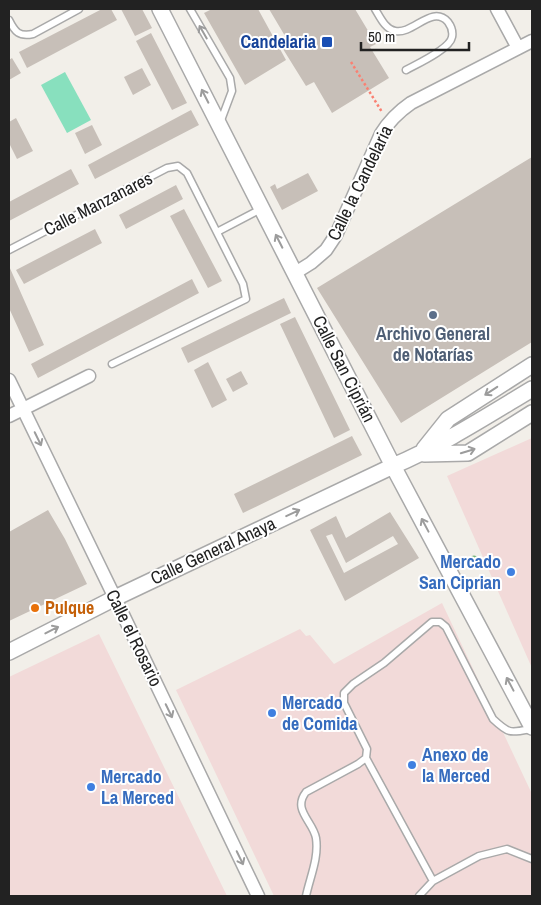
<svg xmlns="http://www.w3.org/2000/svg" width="541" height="905" viewBox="0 0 541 905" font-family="'Archivo Narrow',sans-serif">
<rect width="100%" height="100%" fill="#f2efe9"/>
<path fill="#f2dad9" d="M532,438V668L447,476Z
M442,603L532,794V896H274L176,690L300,629L306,636L310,635L334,664Z
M99,634L227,896H9V677Z"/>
<path fill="#88e0be" d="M65,72L91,120L67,133L41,85Z"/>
<path fill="#c7bfb8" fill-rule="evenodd" d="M102,9H111L117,20L27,68L19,52Z
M121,9H142L152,28L135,36Z
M212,9H258L286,60L245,85L204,13Z
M269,9H355L376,44L370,47L389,78L332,113L314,82L306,86L278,41L285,36Z
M151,33L187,103L172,110L136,41Z
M12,58L21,73L9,80V60Z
M142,68L151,85L133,95L124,77Z
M191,110L199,125L95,179L88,165Z
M16,118L33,151L17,159L9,143V122Z
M92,125L102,145L85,154L75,133Z
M532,157V342L401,423L317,288Z
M71,169L79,184L9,221V202Z
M308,173L318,191L282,210L270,187L275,184L277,189Z
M176,185L183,199L126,229L119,215Z
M184,209L222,281L208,288L170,216Z
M95,229L102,243L24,284L16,270Z
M9,266L44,345L29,352L9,308Z
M192,279L199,293L38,378L31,364Z
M284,298L291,313L188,363L181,348Z
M295,317L350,430L334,438L280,324Z
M208,362L227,400L212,408L194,370Z
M241,371L248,384L233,392L226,379Z
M352,436L362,455L243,513L234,494Z
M48,510L65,539L87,584L9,621V532Z
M390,512L419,558L345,601L310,530L336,516L346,538ZM332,534L346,563L393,536L398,544L344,573L326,536Z"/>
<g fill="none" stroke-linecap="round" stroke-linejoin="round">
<g stroke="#a9a9a9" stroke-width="9">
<path id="service" d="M190,9L230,78L232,91L220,123
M375,9C380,17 385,29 395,31C413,35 432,4 448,22C451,26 453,32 452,37C450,49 417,64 406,70
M9,20C15,32 19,37 33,34L79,9
M217,232L261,209
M9,250L167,168L178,166L187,173L243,284L246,299L112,364
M366,758L433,881
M306,896C310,877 319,858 316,838C313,821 292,810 306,792L358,764L366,758L367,749L344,703V693L353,684L384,663L432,622H440L446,627L493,719C509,734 510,733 531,729
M419,896L433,881L479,856L507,849L532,859"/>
</g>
<g stroke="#a9a9a9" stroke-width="15">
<path id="minor" d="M497,9L518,48
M295,273L311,263L326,250L336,235L381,134C389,121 398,112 411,103L532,41
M9,380L115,598L258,896
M9,416L89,376"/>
</g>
<g stroke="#a9a9a9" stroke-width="18">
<path id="tertiary" d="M160,9L393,466L532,727
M424,449L448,419L532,365
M424,454L468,453L532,413
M9,652L115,598L393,466C442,445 487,416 532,389"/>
</g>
<path stroke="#fa8072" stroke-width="2.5" stroke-dasharray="2.5 2.5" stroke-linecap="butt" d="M351,62L382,112"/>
<use href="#service" stroke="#fff" stroke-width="6"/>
<use href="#minor" stroke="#fff" stroke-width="12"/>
<use href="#tertiary" stroke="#fff" stroke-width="15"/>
</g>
<circle fill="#74b475" cx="474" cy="561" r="5.5"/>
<defs><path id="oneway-shaft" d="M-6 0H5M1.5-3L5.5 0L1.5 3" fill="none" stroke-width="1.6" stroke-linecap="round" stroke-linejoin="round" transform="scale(1.25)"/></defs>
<g stroke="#9c9c9c">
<use href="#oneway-shaft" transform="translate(203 32) rotate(-120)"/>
<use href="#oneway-shaft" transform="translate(205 96) rotate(-117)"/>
<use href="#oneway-shaft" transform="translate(279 241) rotate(-117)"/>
<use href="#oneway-shaft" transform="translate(491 391) rotate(147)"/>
<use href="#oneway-shaft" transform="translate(38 439) rotate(64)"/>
<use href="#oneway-shaft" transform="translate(468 451) rotate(-17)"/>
<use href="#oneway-shaft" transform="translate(293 513) rotate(-25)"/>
<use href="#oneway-shaft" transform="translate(425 525) rotate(-118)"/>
<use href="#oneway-shaft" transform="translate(52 630) rotate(-27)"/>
<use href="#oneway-shaft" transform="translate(510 684) rotate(-118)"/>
<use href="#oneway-shaft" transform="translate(169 711) rotate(64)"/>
<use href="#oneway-shaft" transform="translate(240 858) rotate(64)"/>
</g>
<rect fill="#1a4fb4" stroke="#fff" stroke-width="2" x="321" y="36" width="12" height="12" rx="2.5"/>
<circle fill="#5c6f8a" stroke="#fff" stroke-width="2" cx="433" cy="315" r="5"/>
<g fill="#3f7fe0" stroke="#fff" stroke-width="2">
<circle cx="511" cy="572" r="5"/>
<circle cx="272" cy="713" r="5"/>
<circle cx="412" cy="765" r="5"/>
<circle cx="91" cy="787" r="5"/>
</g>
<circle fill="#e8710a" stroke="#fff" stroke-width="2" cx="35" cy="608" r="5"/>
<g text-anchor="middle" stroke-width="4" stroke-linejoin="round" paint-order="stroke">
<g font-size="18" font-weight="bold" fill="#164399" stroke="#fff" text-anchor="end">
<text x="316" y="48">Candelaria</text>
</g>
<g font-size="18" fill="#222" stroke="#fff">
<text transform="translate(360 183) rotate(-64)" y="6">Calle la Candelaria</text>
<text transform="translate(98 204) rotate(-27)" y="6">Calle Manzanares</text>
<text transform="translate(344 369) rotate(63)" y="6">Calle San Ciprián</text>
<text transform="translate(213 551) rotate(-25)" y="6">Calle General Anaya</text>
<text transform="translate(134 638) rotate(64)" y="6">Calle el Rosario</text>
</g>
<g font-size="18" font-weight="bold" fill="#4e5e75" stroke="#fff">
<text x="433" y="340">Archivo General<tspan x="433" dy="21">de Notarías</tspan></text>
</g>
<g font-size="18" font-weight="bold" fill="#366cbe" stroke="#fff" text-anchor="start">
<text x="501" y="568" text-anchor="end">Mercado<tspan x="501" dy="21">San Ciprian</tspan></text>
<text x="282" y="709">Mercado<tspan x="282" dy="21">de Comida</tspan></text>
<text x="422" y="761">Anexo de<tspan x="422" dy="21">la Merced</tspan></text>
<text x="101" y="783">Mercado<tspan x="101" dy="21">La Merced</tspan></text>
</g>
<g font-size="18" font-weight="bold" fill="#c56008" stroke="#fff" text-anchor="start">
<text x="45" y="614">Pulque</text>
</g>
</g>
<rect width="541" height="905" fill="none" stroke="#222222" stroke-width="20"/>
<path d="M361 42v8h108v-8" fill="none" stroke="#222222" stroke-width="2.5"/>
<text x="368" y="42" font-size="15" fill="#222222" stroke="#ffffff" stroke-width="4" paint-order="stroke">50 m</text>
</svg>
